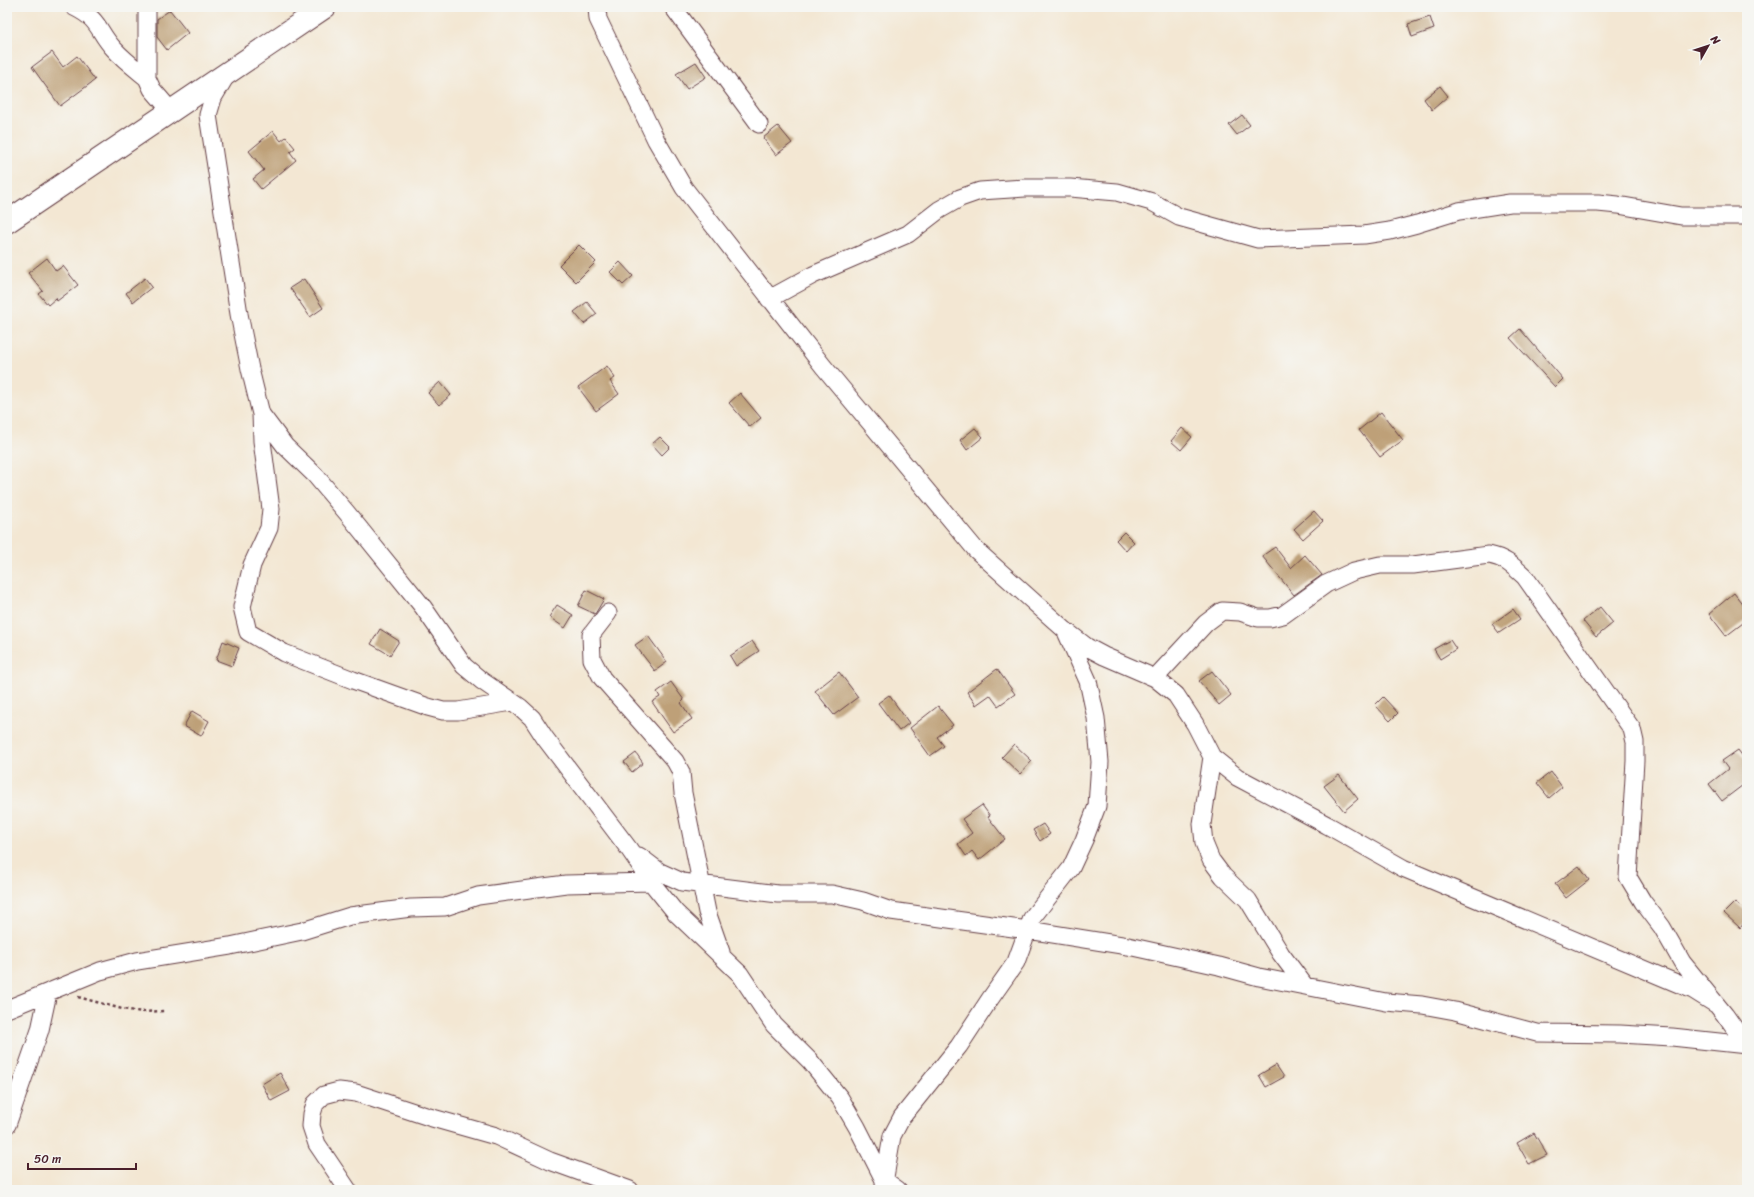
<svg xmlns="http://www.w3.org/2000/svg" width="1754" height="1197" viewBox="0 0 1754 1197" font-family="Sriracha,sans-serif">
<rect width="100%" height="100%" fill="#f6f6f2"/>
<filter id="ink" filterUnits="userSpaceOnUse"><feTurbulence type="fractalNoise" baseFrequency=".025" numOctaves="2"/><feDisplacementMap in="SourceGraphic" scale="8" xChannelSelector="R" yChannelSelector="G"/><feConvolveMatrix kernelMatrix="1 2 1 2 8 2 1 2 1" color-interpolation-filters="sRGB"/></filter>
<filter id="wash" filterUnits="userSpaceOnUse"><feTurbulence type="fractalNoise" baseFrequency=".012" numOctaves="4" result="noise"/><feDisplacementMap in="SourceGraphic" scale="16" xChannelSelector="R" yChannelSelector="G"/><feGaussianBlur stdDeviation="0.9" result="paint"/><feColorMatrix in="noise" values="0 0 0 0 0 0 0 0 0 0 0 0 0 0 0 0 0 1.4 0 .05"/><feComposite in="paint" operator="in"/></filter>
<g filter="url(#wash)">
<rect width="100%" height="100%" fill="#f3e7d3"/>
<g id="blocks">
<path fill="#bea078" d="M170,10L188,33L167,50L157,37V19Z
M1430,17L1434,29L1412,37L1408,24Z
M52,52L63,67L77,56L95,80L60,106L32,67Z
M696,62L706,77L687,89L676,74Z
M1440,86L1448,96L1432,110L1424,99Z
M1242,115L1250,125L1237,135L1229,125Z
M778,126L792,143L776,155L763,138Z
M273,131L281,141L286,137L295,148L290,152L296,160L261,189L253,179L264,170L249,151Z
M579,245L596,262L576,282L559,265Z
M47,258L56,271L63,266L78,285L57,301L56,298L48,305L39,294L43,291L28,273Z
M620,262L633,276L623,285L610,272Z
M145,278L152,287L133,302L126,293Z
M304,279L323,308L310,317L290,288Z
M587,302L597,314L584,324L574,312Z
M1520,329L1563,379L1555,387L1510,338Z
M607,366L615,378L610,381L619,394L596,411L578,387Z
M440,382L451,395L439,405L428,393Z
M740,393L761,418L750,427L729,403Z
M1381,412L1403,440L1380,457L1359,430Z
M975,428L983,437L967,450L960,440Z
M1182,428L1192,437L1181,450L1171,441Z
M660,437L670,447L662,455L652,444Z
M1314,511L1323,521L1303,539L1294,529Z
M1124,532L1134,542L1126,551L1116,540Z
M1275,547L1291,568L1305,555L1322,575L1294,595L1262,556Z
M586,590L604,599L595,614L578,606Z
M1734,593L1747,610V620L1726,636L1709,614Z
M557,605L573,615L565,628L549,617Z
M1600,607L1613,623L1596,637L1583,621Z
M1513,609L1520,619L1499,633L1492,624Z
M380,629L399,641L390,655L371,644Z
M648,636L667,662L655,671L635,645Z
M1450,640L1456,649L1440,659L1434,649Z
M223,641L239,648L232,666L216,660Z
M752,641L759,651L736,666L730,656Z
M997,669L1015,694L998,706L990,695L976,705L967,692Z
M1212,671L1231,695L1219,705L1199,681Z
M839,672L858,697L834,715L815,691Z
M671,682L684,700L681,703L692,719L673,732L652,702L660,697L657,692Z
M889,695L909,723L899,731L878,703Z
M1383,697L1398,713L1390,721L1375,705Z
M938,706L953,725L937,737L944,746L930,756L910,728Z
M192,711L209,721L201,736L184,726Z
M1014,744L1032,761L1020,774L1002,757Z
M1738,750L1747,762V782L1722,801L1709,784L1728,769L1722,761Z
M636,753L643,763L632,772L624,762Z
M1551,772L1562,787L1549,798L1537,783Z
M1339,775L1358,799L1344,811L1324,786Z
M982,805L990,816L988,817L1005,839L979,860L972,851L966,856L958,844L972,833L962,819Z
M1043,824L1050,834L1040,841L1033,830Z
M1579,866L1589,880L1566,898L1555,884Z
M1735,902L1747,912V920L1740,928L1724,913Z
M1276,1065L1284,1077L1266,1087L1259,1075Z
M280,1073L290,1091L271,1101L262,1084Z
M1534,1133L1547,1155L1529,1164L1517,1143Z"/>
</g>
</g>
<g filter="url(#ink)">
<use href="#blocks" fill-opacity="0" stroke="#633d44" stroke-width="1"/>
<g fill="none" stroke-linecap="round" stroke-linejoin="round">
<g stroke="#633d44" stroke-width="19">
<path id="minor" d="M74,7C101,20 97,31 114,49C124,60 136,69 147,78
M147,7V78L152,89L171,111
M597,7L598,19L656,140L684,188L823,366L976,550L1065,630L1087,647L1104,656L1155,678L1176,695L1195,724L1212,757L1237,777L1327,825L1403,868L1693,990L1717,1005
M673,7L759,124
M226,76L213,98L208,115L239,314L250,369L261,414L285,446L315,475L347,513L423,607L464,666L482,681L520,707L532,718L545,738L629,849L655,887L676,913L740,974L774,1025L810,1061L840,1098L857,1127L884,1180L898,1190
M769,299L813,275L908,234L939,210L960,198L980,191L1025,188H1070L1117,192L1152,202L1179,217L1258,239L1364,235L1390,231L1417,224L1459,211L1510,203H1598L1618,205L1681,216H1747
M261,414L262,441L271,509L269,528L252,565L242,607L248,632L284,653L353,680L428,707L443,711H458L512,702
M608,613L591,635L592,659L602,678L675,761L681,772L683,793L707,912L721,952
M1155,678L1206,623L1222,611L1240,612L1258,618H1270L1283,615L1326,584L1354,571L1380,565H1413L1489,555C1505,558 1513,566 1525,577L1632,729L1635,742V761L1628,877L1643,902L1662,927L1682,962L1725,1015L1747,1046
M1212,757L1202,824L1204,843L1211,860L1223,876L1248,900L1281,954L1305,986
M639,856L660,872L682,882L778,894H832L863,901L891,911L1028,930L1128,946L1219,966L1259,977L1386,1002L1422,1005L1455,1011L1537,1033L1620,1034L1672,1037L1747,1045
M7,1009L100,971L137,961L230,946L302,931L350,916L411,908L445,907L478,896L566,884L651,882
M7,1125L40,1030L48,993
M884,1183L892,1136L902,1117L959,1046L990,999L1016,962L1032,918L1071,868L1084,840L1097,806L1100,762L1096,718L1088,681L1067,634
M348,1190L317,1144L311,1126L312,1114L315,1104L324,1095L339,1091L356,1093L429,1117L496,1136L550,1161L630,1190"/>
</g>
<g stroke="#633d44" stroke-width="24">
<path id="tertiary" d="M7,222L325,7"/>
</g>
<path stroke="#633d44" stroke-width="2.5" stroke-dasharray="3 3" stroke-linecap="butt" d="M78,997L122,1009L142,1012L164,1011"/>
<use href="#minor" stroke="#fff" stroke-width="17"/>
<use href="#tertiary" stroke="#fff" stroke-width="22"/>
</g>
</g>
<rect width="1754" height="1197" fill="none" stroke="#f6f6f2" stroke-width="24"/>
<g transform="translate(1708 46) rotate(51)" stroke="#f6f6f2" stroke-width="3" paint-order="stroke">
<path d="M0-3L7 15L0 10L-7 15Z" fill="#4a1f2b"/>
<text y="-6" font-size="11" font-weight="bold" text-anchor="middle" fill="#4a1f2b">N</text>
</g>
<path d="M28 1163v6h108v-6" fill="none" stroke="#4a1f2b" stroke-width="2"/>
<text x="34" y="1163" font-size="12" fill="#4a1f2b" stroke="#f6f6f2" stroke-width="3" paint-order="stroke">50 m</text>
</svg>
